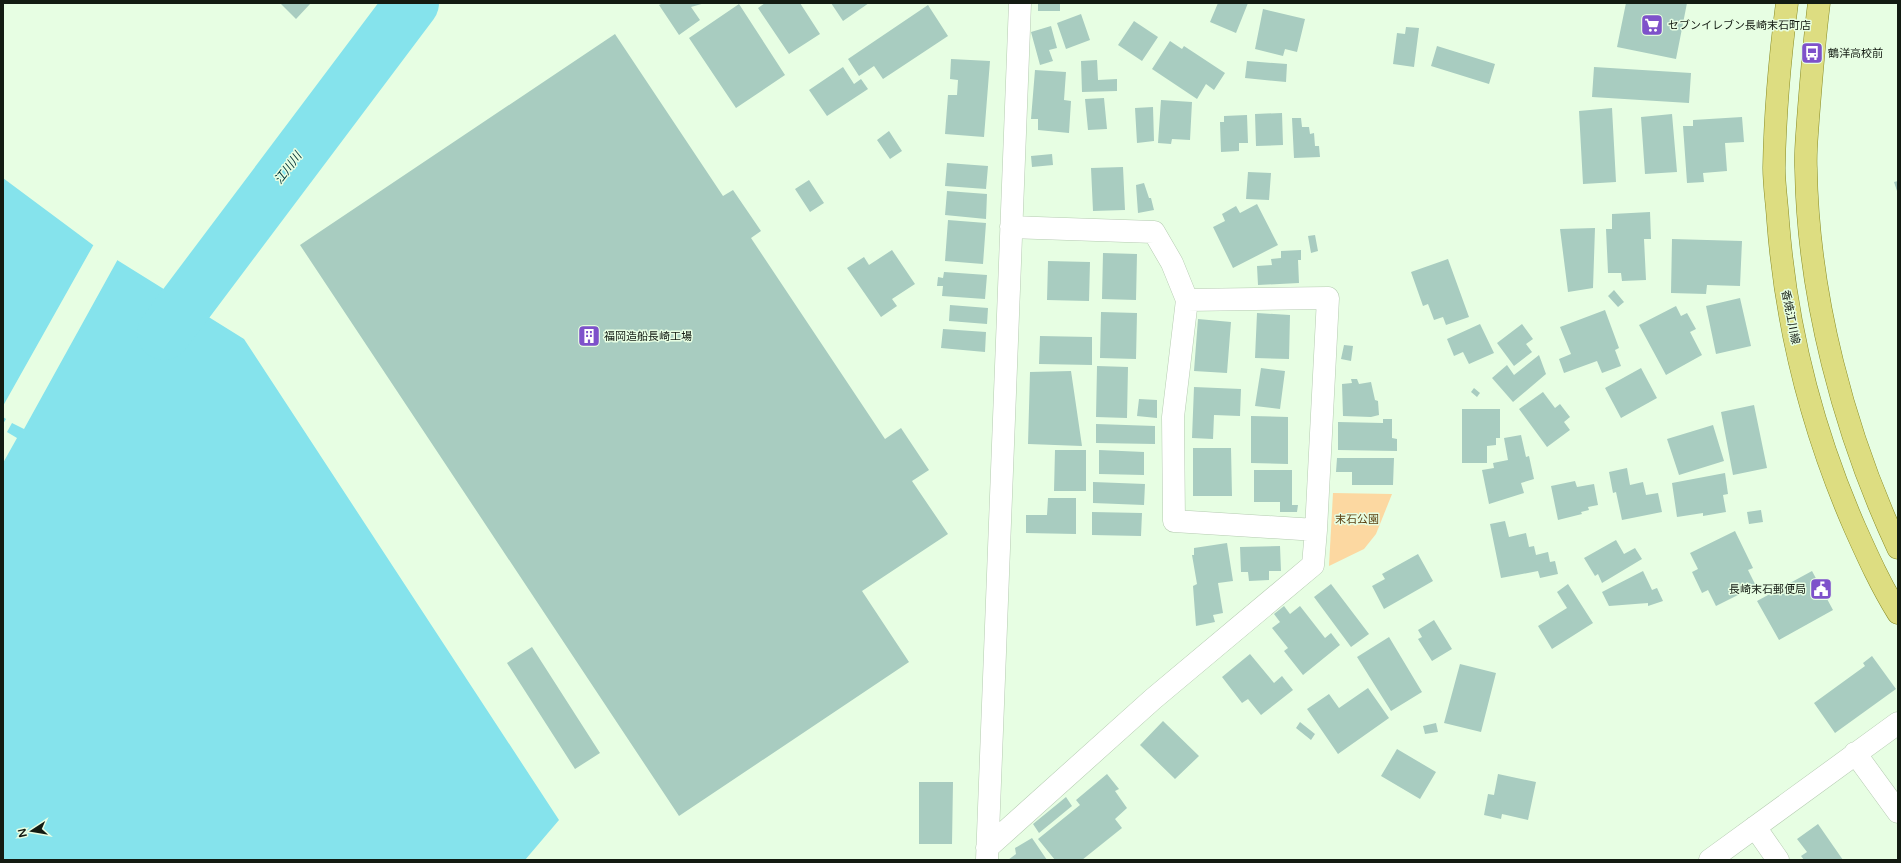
<svg xmlns="http://www.w3.org/2000/svg" width="1901" height="863" viewBox="0 0 1901 863" font-family="'Varela Round','Noto Sans JP',sans-serif">
<rect width="100%" height="100%" fill="#e7fee3"/>
<path fill="#fcd8a1" d="M1333,493L1392,494L1376,534L1364,549L1329,566Z"/>
<path fill="#85e3ec" d="M3,178L93,245L244,339L559,820L525,860H3Z"/>
<path fill="#e7fee3" d="M94,244L118,259L24,429L12,423L7,432L17,438L3,463V424L6,419L3,417V406Z"/>
<g fill="none" stroke-linecap="round" stroke-linejoin="round">
<path stroke="#85e3ec" stroke-width="54" d="M164,333L412,3"/>
</g>
<path fill="#a8ccc0" d="M280,3H311L296,19Z
M663,3H705L691,7L700,20L679,35L659,5Z
M765,3H800L820,34L789,54L758,8Z
M831,3H869L843,21Z
M1038,3H1060V11H1038Z
M1218,3H1248L1236,33L1210,22Z
M1626,3H1687L1676,59L1617,47Z
M739,4L785,75L736,108L689,38Z
M928,5L948,36L883,79L874,66L859,76L848,59Z
M1263,9L1305,19L1297,52L1285,49L1283,56L1255,49Z
M1081,14L1090,40L1066,49L1057,23Z
M1134,21L1158,37L1142,61L1118,45Z
M1051,26L1057,48L1049,50L1053,61L1040,65L1031,32Z
M1406,27L1419,28L1414,67L1393,64L1397,33L1405,34Z
M615,34L723,196L733,190L761,231L751,238L885,439L901,428L929,470L912,481L948,534L862,591L909,662L679,816L300,245Z
M1170,41L1182,49L1184,46L1225,73L1214,90L1206,84L1197,99L1152,69Z
M1437,46L1495,64L1489,84L1431,66Z
M951,59L990,61L984,137L945,134L948,95H957L958,80L950,79Z
M1097,60L1098,80L1117,79V91L1082,92L1081,61Z
M1247,61L1287,64L1286,82L1245,78Z
M843,67L854,84L861,79L868,89L827,116L809,90Z
M1594,67L1691,73L1689,103L1592,97Z
M1035,70L1066,72L1064,100L1071,101L1069,133L1038,130V119H1031Z
M1104,98L1107,129L1088,130L1085,99Z
M1161,100L1192,102L1190,140L1172,139L1171,144L1158,143Z
M1153,107L1154,141L1137,143L1135,108Z
M1612,108L1616,182L1583,184L1579,111Z
M1282,113L1283,145L1256,146L1255,114Z
M1672,114L1677,172L1645,174L1641,117Z
M1247,115L1248,143H1239V151L1221,152L1220,122H1224V116Z
M1742,117L1744,142L1725,143L1727,171L1703,173L1704,182L1687,183L1683,126H1693V120Z
M1292,118H1301L1302,127H1309L1310,134L1314,133L1315,146H1319L1320,157L1294,158Z
M889,131L902,151L890,159L877,140Z
M1052,154L1053,165L1032,167L1031,156Z
M947,163L988,166L986,189L945,186Z
M1123,167L1125,210L1093,211L1091,168Z
M1248,172L1271,173L1269,200L1246,199Z
M809,180L824,203L810,212L795,189Z
M1898,181V194L1894,182Z
M1144,183L1149,198H1151L1154,210L1138,213L1136,185Z
M947,191L987,194L986,219L945,215Z
M1257,204L1278,245L1233,268L1213,227L1225,221L1222,214L1236,206L1240,213Z
M1650,212L1651,239H1644L1646,280L1622,281L1621,273H1608L1606,229H1612V214Z
M948,220L986,223L983,264L945,261Z
M1595,228L1593,288L1568,292L1560,229Z
M1315,235L1318,251L1311,253L1308,236Z
M1672,239L1742,241L1740,286L1707,285L1706,294L1671,293Z
M892,250L915,284L892,299L897,306L881,317L847,268L864,257L869,265Z
M1301,250V260H1298L1299,283L1258,285L1257,266L1272,265L1271,259L1281,258V251Z
M1103,253L1137,254L1136,300L1102,299Z
M1448,259L1469,317L1446,325L1443,317L1434,320L1428,304L1423,306L1411,272Z
M1048,261L1090,262L1089,301L1047,300Z
M944,272L987,275L985,299L942,296L943,286H937L938,277L943,278Z
M1614,290L1624,302L1618,307L1608,296Z
M1740,298L1751,346L1716,354L1706,306Z
M950,305L988,308L987,324L949,321Z
M1676,306L1681,316L1687,313L1696,329L1690,332L1702,355L1666,375L1639,325Z
M1605,310L1619,348L1615,350L1621,366L1602,373L1597,361L1564,373L1559,359L1571,354L1560,327Z
M1101,312L1137,313L1136,359L1100,358Z
M1257,313L1290,315L1289,359L1255,358Z
M1198,319L1231,322L1227,373L1194,371Z
M1480,324L1494,353L1469,364L1463,352L1454,356L1447,339Z
M1522,324L1533,339L1526,344L1532,352L1514,366L1497,343Z
M943,329L986,332L985,352L941,348Z
M1040,336L1092,337V365L1039,364Z
M1344,345L1353,346L1351,361L1341,359Z
M1539,355L1546,374L1513,402L1492,378L1507,365L1514,375Z
M1097,366L1128,367L1127,418L1096,417Z
M1261,368L1285,371L1280,409L1255,406Z
M1641,368L1657,398L1621,418L1605,388Z
M1071,371L1082,446L1028,444L1030,372Z
M1351,379H1357L1359,384L1371,382L1375,400L1378,401L1379,415L1371,417L1343,416L1342,384L1352,383Z
M1194,387L1241,389L1240,416L1214,415L1213,439L1192,438Z
M1474,388L1480,393L1477,397L1471,392Z
M1543,392L1555,408L1560,404L1570,417L1564,422L1570,430L1547,447L1519,409Z
M1139,399L1157,400V418L1137,416Z
M1754,405L1767,468L1733,475L1721,412Z
M1462,409H1500V438H1496V445L1487,446V463H1462Z
M1251,416L1288,417V464L1251,463Z
M1383,419H1392V438L1397,439V451L1338,450V422L1383,423Z
M1096,424L1155,426V444L1096,443Z
M1713,425L1724,461L1679,475L1667,439Z
M1521,435L1526,457L1529,456L1534,479L1521,483L1524,493L1489,504L1482,470L1494,468L1493,463L1508,460L1504,438Z
M1193,448H1231L1232,496H1193Z
M1055,450H1086V491H1054Z
M1099,450L1144,452V475L1099,474Z
M1337,458H1394L1393,485H1352V472H1336Z
M1627,468L1630,485L1643,482L1646,495L1658,493L1662,512L1622,520L1616,492L1613,493L1609,472Z
M1254,470H1292V505H1298L1297,512H1280V502H1254Z
M1725,473L1728,494L1723,495L1726,512L1703,516V513L1677,517L1672,483Z
M1575,481L1577,487L1594,484L1598,505L1588,507L1589,510L1581,512L1582,514L1558,520L1551,486Z
M1093,482L1145,484L1144,505L1093,503Z
M1048,498H1076V534L1026,533V515H1047Z
M1761,510L1763,522L1749,524L1747,512Z
M1092,512L1142,513L1141,536L1092,535Z
M1505,521L1509,537L1526,533L1529,547L1534,546L1536,555L1548,552L1550,562L1555,561L1558,574L1540,578L1538,571L1501,578L1490,524Z
M1735,531L1753,568L1748,570L1756,586L1716,606L1708,590L1702,593L1692,572L1698,569L1690,553Z
M1616,540L1624,554L1635,548L1642,559L1602,583L1598,574L1595,576L1584,558Z
M1227,543L1233,581L1218,583L1223,613L1213,615L1215,622L1196,626L1193,586L1197,584L1192,555H1194V548Z
M1280,546L1281,571H1269V580L1249,581L1248,572H1241L1240,547Z
M1418,554L1433,581L1384,609L1372,586L1385,579L1382,574Z
M1643,571L1652,590L1657,588L1663,601L1648,606V603L1609,606L1602,592Z
M1812,571L1833,610L1779,640L1757,601Z
M1331,584L1369,634L1351,647L1314,597Z
M1568,584L1593,623L1552,649L1538,626L1567,608L1557,592Z
M1284,606L1290,614L1300,606L1325,638L1331,633L1340,645L1303,675L1284,651L1288,648L1272,628L1280,622L1274,614Z
M1434,620L1452,649L1432,661L1418,639L1422,637L1418,630Z
M1389,637L1422,692L1391,711L1357,657Z
M532,647L600,753L575,769L507,663Z
M1250,654L1274,683L1282,676L1293,690L1261,715L1248,699L1242,703L1222,677Z
M1872,656L1896,689L1835,733L1814,703L1865,666L1863,663Z
M1460,664L1496,673L1481,732L1444,723Z
M1368,688L1389,718L1338,754L1307,709L1329,694L1339,708Z
M1163,721L1199,756L1175,779L1140,745Z
M1300,722L1315,734L1311,740L1296,728Z
M1436,723L1438,732L1425,734L1423,726Z
M1397,749L1436,772L1420,799L1381,776Z
M1107,774L1119,789L1115,791L1127,808L1115,819L1122,828L1082,860H1055L1038,839L1080,805L1076,800Z
M1498,774L1536,782L1528,820L1502,814L1501,819L1484,815L1488,794L1494,795Z
M919,782H953L952,844H919Z
M1066,797L1072,806L1039,833L1033,824Z
M1818,824L1843,860H1804L1801,856L1807,852L1797,839Z
M1032,838L1047,860H1008L1016,854L1015,848Z"/>
<g fill="none" stroke-linecap="round" stroke-linejoin="round">
<g stroke="#b5cbb1" stroke-width="23">
<path id="minor" d="M1011,227L1154,232L1172,263L1187,300L1173,417L1174,521L1316,530L1328,298L1187,300
M1855,753L1898,812
M1755,827L1778,860
M987,848L1153,699L1313,565L1316,530
M987,860L1020,3
M1710,860L1898,723"/>
</g>
<g stroke="#888b24" stroke-width="23">
<path id="primary" d="M1787,3C1780,57 1775,113 1774,168C1774,185 1777,204 1778,221C1786,326 1813,432 1855,528C1868,557 1881,586 1898,613
M1819,3C1814,42 1811,81 1808,120C1807,136 1805,153 1806,169C1808,296 1844,433 1898,548"/>
</g>
<use href="#minor" stroke="#fff" stroke-width="22"/>
<use href="#primary" stroke="#dddd81" stroke-width="22"/>
</g>
<defs>
<g id="supermarket-square" transform="scale(1.15)"><rect x="-9" y="-9" width="18" height="18" rx="4" fill="#7e51ca" stroke="#e7fee3"/><path d="M-6-5.5h2.5l.6 2H6L4.5 2H-2.5L-4.4-4H-6ZM-1.5 3.2a1.3 1.3 0 1 0 .1 0ZM3 3.2a1.3 1.3 0 1 0 .1 0Z" fill="#fff"/></g>
<g id="bus-square" transform="scale(1.15)"><rect x="-9" y="-9" width="18" height="18" rx="4" fill="#7e51ca" stroke="#e7fee3"/><path d="M-5-6H5V4H4V6H2V4H-2V6H-4V4H-5ZM-3.5-4V0h7V-4ZM-3.5 1.2v1.5H-2V1.2ZM2 1.2v1.5H3.5V1.2Z" fill="#fff"/></g>
<g id="building-square" transform="scale(1.15)"><rect x="-9" y="-9" width="18" height="18" rx="4" fill="#7e51ca" stroke="#e7fee3"/><path d="M-4-6H4V6H1V3H-1V6H-4ZM-2.5-4.3h1.7v1.8h-1.7ZM.8-4.3h1.7v1.8H.8ZM-2.5-1h1.7V.8h-1.7ZM.8-1h1.7V.8H.8Z" fill="#fff"/></g>
<g id="civic-square" transform="scale(1.15)"><rect x="-9" y="-9" width="18" height="18" rx="4" fill="#7e51ca" stroke="#e7fee3"/><path d="M-.6-6.5H3V-4.5H.6V-3L4-1V1h2V6H-6V1h2V-1L-.6-3ZM-1.2 2.5V6h2.4V2.5Z" fill="#fff"/></g>
</defs>
<g fill-rule="evenodd">
<use href="#supermarket-square" x="1652" y="25"/>
<use href="#bus-square" x="1812" y="53"/>
<use href="#building-square" x="589" y="336"/>
<use href="#civic-square" x="1821" y="589"/>
</g>
<g text-anchor="middle" stroke-width="3" stroke-linejoin="round" paint-order="stroke">
<g font-size="11" fill="#131b12" stroke="#e7fee3" text-anchor="start">
<text x="1668" y="29">セブンイレブン長崎末石町店</text>
<text x="1828" y="57">鶴洋高校前</text>
<text x="604" y="340">福岡造船長崎工場</text>
<text x="1806" y="593" text-anchor="end">長崎末石郵便局</text>
</g>
<g font-size="11" fill="#131b12" stroke="#e7fee3">
<text transform="translate(1791 317) rotate(79)" y="4">香焼江川線</text>
</g>
<g font-size="11" fill="#5e4314" stroke="#e7fee3">
<text x="1357" y="523">末石公園</text>
</g>
<g font-size="12" font-style="italic" fill="#013135" stroke="#e7fee3">
<text transform="translate(288 168) rotate(-53)" y="4">江川川</text>
</g>
</g>
<rect width="1901" height="863" fill="none" stroke="#131b12" stroke-width="8"/>
<g transform="translate(32 831) rotate(258)" stroke="#e7fee3" stroke-width="3" paint-order="stroke">
<path d="M0-3L7 15L0 10L-7 15Z" fill="#131b12"/>
<text y="-6" font-size="11" font-weight="bold" text-anchor="middle" fill="#131b12">N</text>
</g>
</svg>
